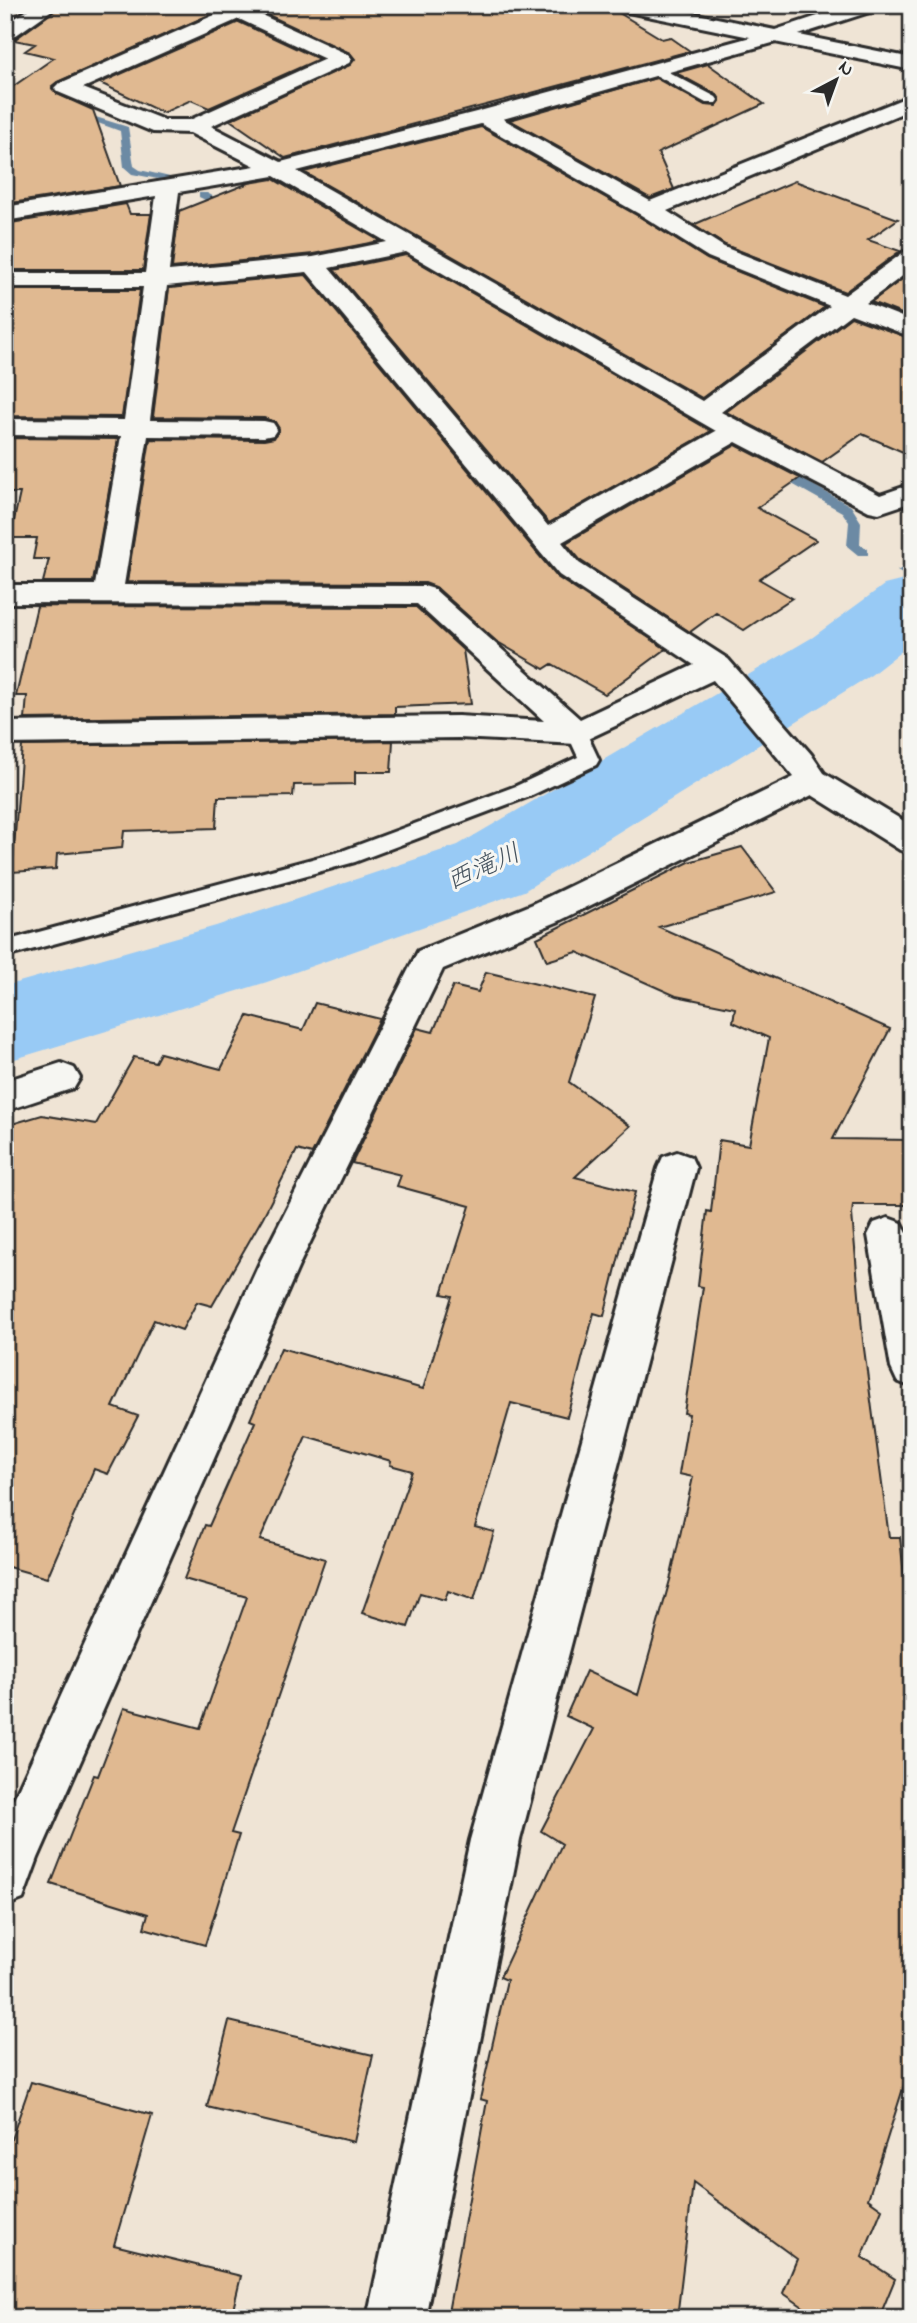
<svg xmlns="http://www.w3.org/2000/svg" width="917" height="2323" viewBox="0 0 917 2323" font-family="'Indie Flower','Klee One',sans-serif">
<rect width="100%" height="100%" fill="#efe4d5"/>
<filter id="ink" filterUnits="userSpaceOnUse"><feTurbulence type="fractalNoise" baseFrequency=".0143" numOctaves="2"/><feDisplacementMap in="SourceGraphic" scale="14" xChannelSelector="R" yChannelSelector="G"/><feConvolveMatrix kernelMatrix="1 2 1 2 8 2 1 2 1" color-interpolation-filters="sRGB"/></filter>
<g filter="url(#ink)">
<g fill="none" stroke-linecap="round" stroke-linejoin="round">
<path fill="#6c8aa4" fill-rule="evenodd" d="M73,110L128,127L134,166L140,170L174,178V182L132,174L124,167L120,131L73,114Z
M199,193H207L237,209L228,211L199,197Z
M484,303H492L536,323L631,382L621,384L528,327L484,307Z
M730,440L851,506L861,522L860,544L868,549V555H858L847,546L849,522L842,512L726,447L724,444Z
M904,567L912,570V579L897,571Z"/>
<path fill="#98caf5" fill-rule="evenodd" d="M912,578V643L871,675L524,891L267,982L5,1062V986L216,926L458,845L813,637L884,585Z"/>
</g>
<path fill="#e0b991" stroke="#2b2b2b" stroke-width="2" d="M62,5H188L216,12L57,82L52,86L57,94L93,110L120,186L5,204V92L54,58L25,51L35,44L14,40Z
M282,5H606L662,39L670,37L690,51L285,158L230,120L350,65L355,59L350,53L264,13Z
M239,22L319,59L209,108L191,100L163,113L100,83Z
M708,64L764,104L658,153L674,189L650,198L510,120L656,78L705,105L716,106L720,101L717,95L676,73Z
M481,127L640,217L707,259L825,307L702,398L304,172Z
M273,179L380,241L313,254L172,268L179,211L249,183Z
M795,181L898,219L868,240L900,251L845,292L725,245L693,225Z
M126,204L130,214H151L143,270H5V224Z
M406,255L711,431L549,523L334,270Z
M912,272V318L871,302Z
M306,275L557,577L666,649L605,694L552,664L544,669L496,641L436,587L425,583L127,582L150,439L264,440L274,438L279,430L275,422L264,418L153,417L169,288Z
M5,290H140L122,417L5,416Z
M851,317L912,339V456L862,434L822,462L726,412Z
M5,438L118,439L93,582H43L49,559H33L37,538H10L20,493H5Z
M736,445L800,478L757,508L816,540L759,579L792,598L744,630L716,613L690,632L581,561L566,543Z
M37,606L416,607L463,650L471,704L395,707V714L25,719L27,696H16Z
M393,741L391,772H355V784L294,785L293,796L218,797L216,828L124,831L122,848L57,854L56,869L12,872L22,746Z
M742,847L776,892L659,927L890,1029L833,1139L912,1140V1205H853L852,1214L863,1341L889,1537H900L912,1654V2060L868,2199L882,2209L862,2257L895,2279L879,2318H819L783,2293L797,2259L693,2183L677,2318H447L487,2101L480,2099L507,1980L500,1977L562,1844L541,1831L594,1729L566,1716L586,1671L638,1695L670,1580L693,1477L679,1474L689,1414L684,1413L703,1287L698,1286L707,1211L711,1212L719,1140L749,1145L769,1038L733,1022L735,1008L676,996L577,952L547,961L537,938L689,862Z
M486,972L595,998L569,1082L630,1126L575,1177L635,1192L604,1316L594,1313L567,1417L511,1403L475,1527L494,1532L474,1600L448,1591L445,1600L420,1593L408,1627L362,1613L412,1471L390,1465L391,1461L306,1436L260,1540L325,1559L231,1833L239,1835L205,1945L144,1928L148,1914L51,1884L94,1775L98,1776L124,1708L200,1728L247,1597L184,1579L205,1525L209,1526L255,1422L250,1420L281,1348L423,1389L452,1296L442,1294L470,1206L397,1186L401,1175L352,1163L417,1028L433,1032L453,986L478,992Z
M315,1003L380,1019L312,1154L297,1150L263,1217L212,1306L197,1302L182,1330L154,1320L113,1407L138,1416L108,1474L94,1469L47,1578L5,1566V1126L42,1115L96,1124L134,1057L155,1062L160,1053L221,1069L248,1016L303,1030Z
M229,2021L373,2055L354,2142L207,2107Z
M31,2082L152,2115L114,2245L241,2276L231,2318H5V2157Z"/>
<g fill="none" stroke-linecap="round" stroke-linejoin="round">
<g stroke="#2b2b2b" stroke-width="6">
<path id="lane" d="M655,65L716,97L718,100L716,103H706L650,72V66Z
M577,726L584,728L599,760L596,765L530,796L355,862L5,957V941L342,851L516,786L578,757L567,733L570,728Z"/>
</g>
<g stroke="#2b2b2b" stroke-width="6">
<path id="street" d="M35,5H59L12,38L5,40V25Z
M237,5H264L255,12L349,55L352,59L349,63L211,126L281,162L476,112L769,32L851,5H882L879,9L783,40L503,119L650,201L912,95V109L667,211L724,247L845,295L904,252L912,250V269L866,303L912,321V337L851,314L721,412L880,495L912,484V502L879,513L869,511L736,442L562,542L579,563L728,659L811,754L824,773L912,826V854L900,850L812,795L557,922L443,969L301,1261L38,1858L23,1899L5,1906V1818L261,1260L418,951L533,904L794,777L713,680L577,744L458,738L5,744V722L458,716L544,721L417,604L5,603V585H95L121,436L5,435V419L124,420L143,287H5V273H145L156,196L5,221V207L255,166L190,133L153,132L58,92L54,88L58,84ZM239,19L325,59L190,120H164L83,88ZM481,124L641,215L708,257L830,306L702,401L297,171ZM274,176L387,242L313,257L169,271L179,192ZM406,252L716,431L548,526L329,268ZM307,272L559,575L694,665L580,719L434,589L424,586L124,585L148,436L264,437L273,435L277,429L273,423L264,421L150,420L167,286Z
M61,1063L74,1068L80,1078L74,1088L5,1111V1081Z
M677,1152L691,1157L696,1168L520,1840L425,2318H367L470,1840L658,1168L663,1157Z
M888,1218L902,1223L908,1235L912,1256V1387L897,1381L891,1368L868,1235L874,1223Z"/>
</g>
<g stroke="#2b2b2b" stroke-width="6">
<path id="secondary" d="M613,5H653L912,58V70L623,11Z"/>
</g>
<use href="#lane" fill="#f6f6f2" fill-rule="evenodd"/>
<use href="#street" fill="#f6f6f2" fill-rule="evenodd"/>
<use href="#secondary" fill="#f6f6f2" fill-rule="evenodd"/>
</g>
</g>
<g text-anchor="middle" stroke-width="6" stroke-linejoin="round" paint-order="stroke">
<g font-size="26" font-style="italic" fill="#46535e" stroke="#f6f6f2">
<text transform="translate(483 866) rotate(-24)" y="9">西滝川</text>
</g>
</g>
<rect width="917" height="2323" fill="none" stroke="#f6f6f2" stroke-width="28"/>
<rect x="14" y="14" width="889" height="2295" fill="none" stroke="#2b2b2b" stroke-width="2.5" filter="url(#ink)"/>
<g transform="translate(836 80) rotate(41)" stroke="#f6f6f2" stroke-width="5" paint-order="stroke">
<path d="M0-5L12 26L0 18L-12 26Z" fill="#2b2b2b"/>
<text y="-10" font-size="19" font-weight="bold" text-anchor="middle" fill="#2b2b2b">N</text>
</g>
</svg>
